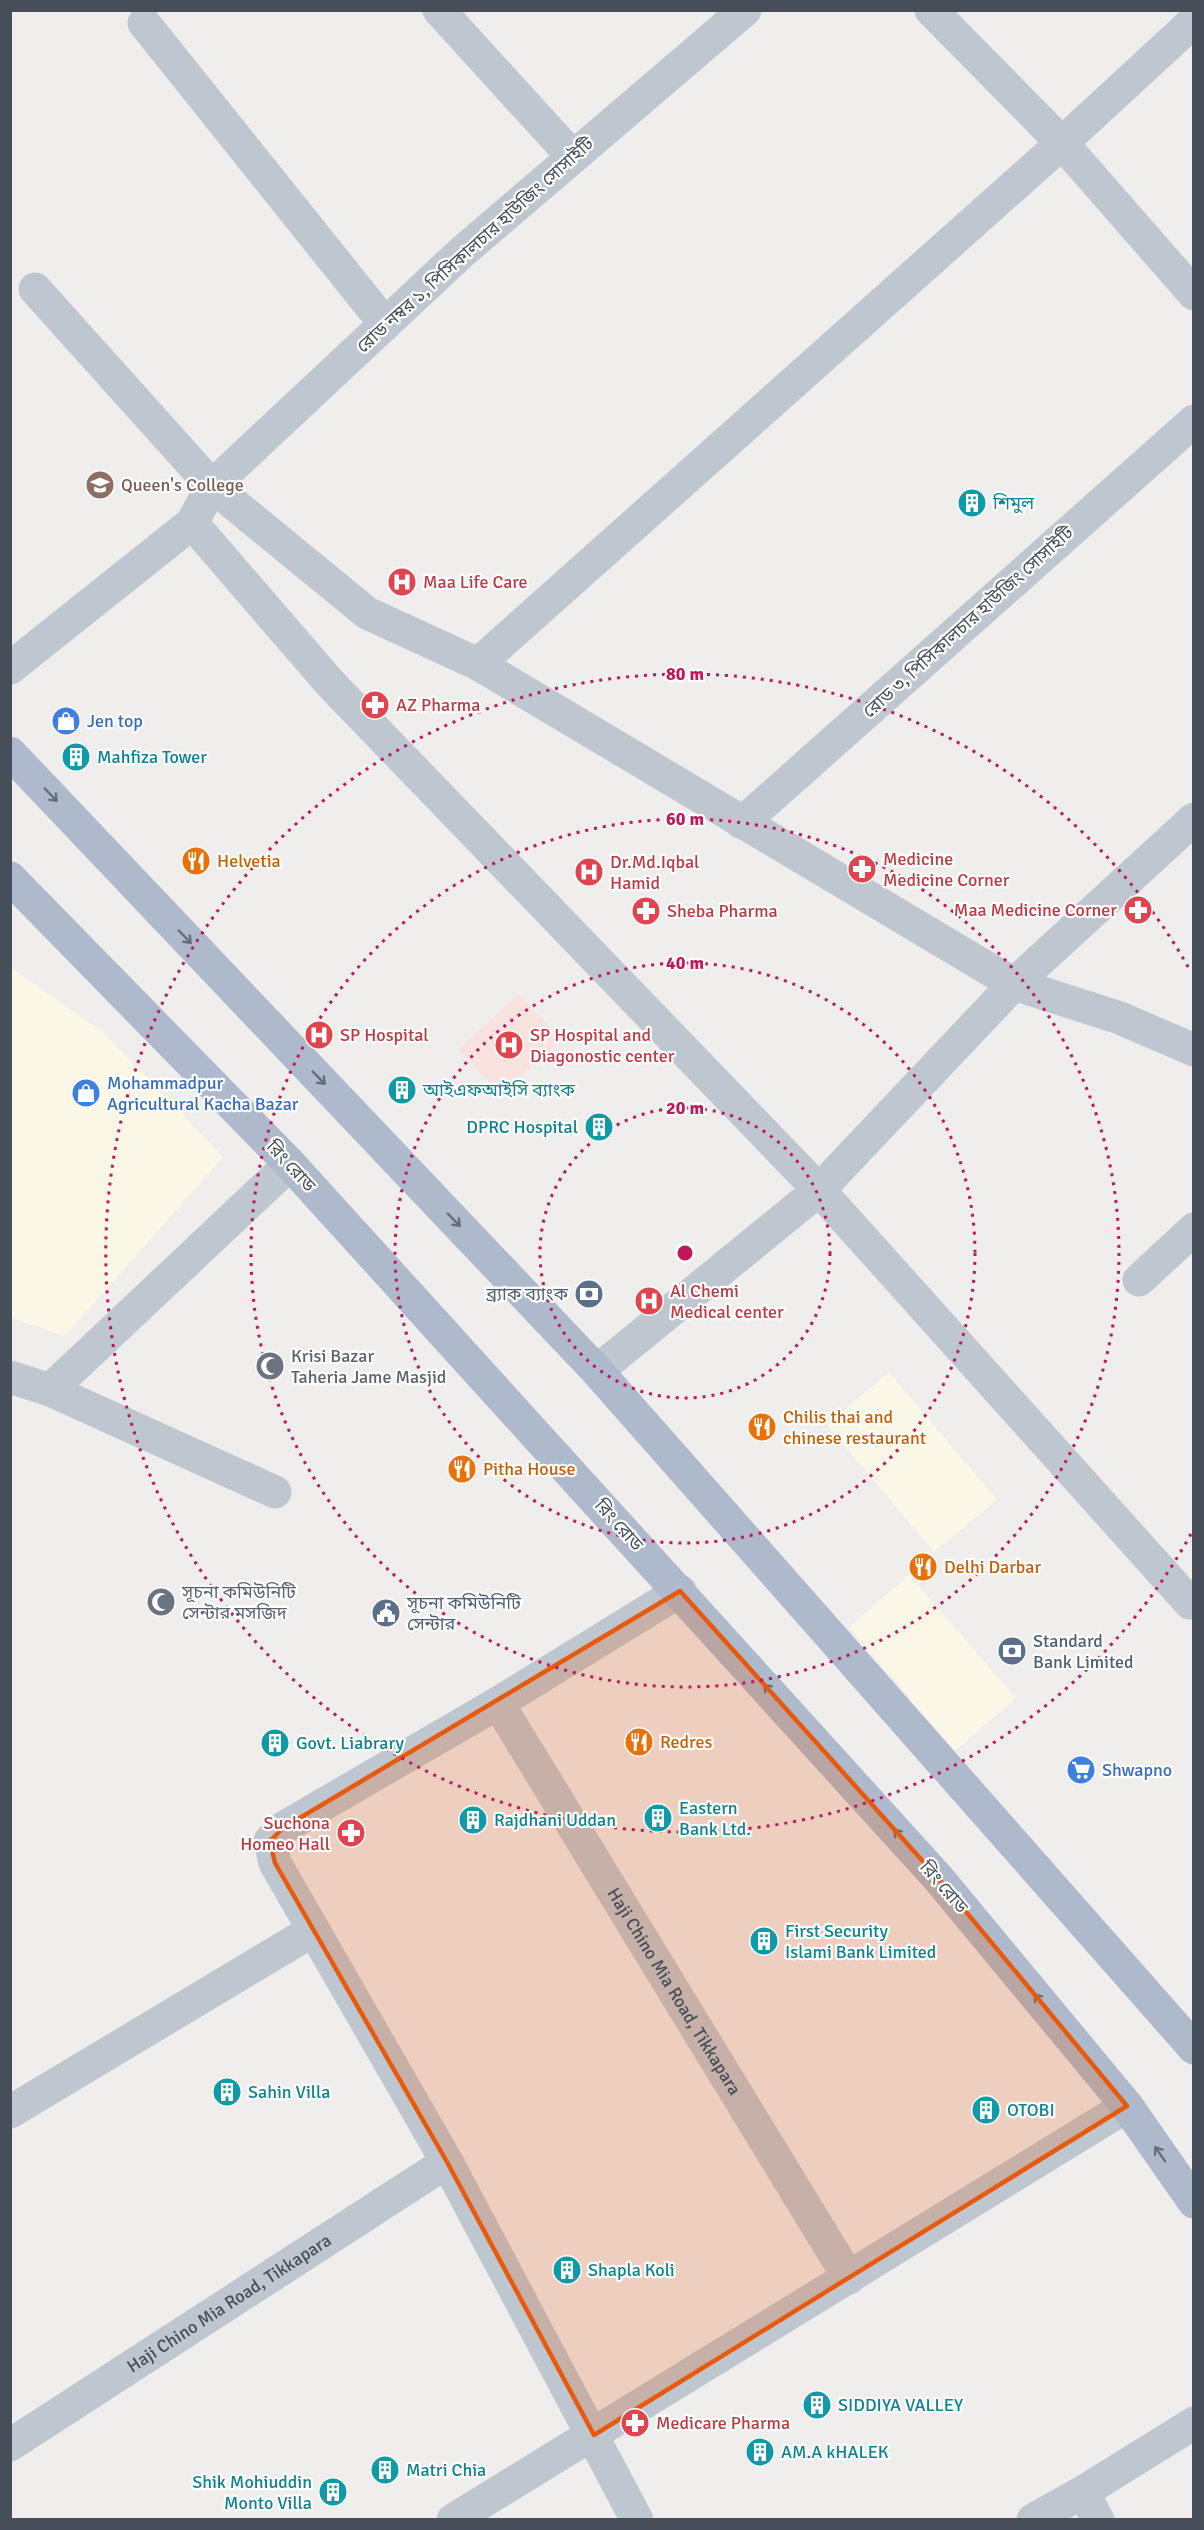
<svg xmlns="http://www.w3.org/2000/svg" width="1204" height="2530" viewBox="0 0 1204 2530" font-family="Signika,'Noto Sans Bengali',sans-serif">
<rect width="100%" height="100%" fill="#f0eded"/>
<path fill="#fbf7e6" d="M11,968L101,1030L223,1157L65,1336L11,1318Z
M889,1372L997,1500L934,1552L827,1425Z
M909,1575L1016,1698L955,1751L849,1627Z"/>
<path fill="#f9e3de" d="M519,994L561,1040L500,1095L458,1050Z"/>
<g fill="none" stroke-linecap="round" stroke-linejoin="round">
<g stroke="#bec6cf" stroke-width="33">
<path d="M439,10L573,157"/>
<path d="M931,10L1062,143L1194,294"/>
<path d="M144,23L385,324"/>
<path d="M35,289L212,486L461,253L745,10"/>
<path d="M192,523L330,683L819,1190L1190,1603"/>
<path d="M478,664L1062,143L1194,21"/>
<path d="M10,668L192,523L212,486L367,613L478,664L1014,984L1120,1018L1194,1050"/>
<path d="M742,823L1194,421"/>
<path d="M1139,1280L1194,1229"/>
<path d="M597,1371L819,1190L1014,984L1194,819"/>
<path d="M10,1377L50,1390L290,1164"/>
<path d="M50,1390L275,1492"/>
<path id="s1" d="M498,1703L849,2278"/>
<path d="M10,2112L312,1931"/>
<path id="s2" d="M10,2445L447,2162"/>
<path d="M1083,2492L1098,2520"/>
<path d="M453,2520L1127,2106"/>
<path d="M637,2520L447,2162L275,1863L270,1841L283,1828L498,1703L680,1591"/>
<path d="M1033,2520L1083,2492L1194,2423"/>
</g>
<path stroke="#aeb9cb" stroke-width="33" d="M10,753L597,1371L1194,2048
M10,878L290,1164L938,1878L1127,2106L1194,2202"/>
</g>
<defs><path id="oneway-shaft" d="M-6 0H5M1.5-3L5.5 0L1.5 3" fill="none" stroke-width="1.6" stroke-linecap="round" stroke-linejoin="round" transform="scale(1.5)"/></defs>
<g stroke="#656e7b">
<use href="#oneway-shaft" transform="translate(51 795) rotate(46)"/>
<use href="#oneway-shaft" transform="translate(185 937) rotate(46)"/>
<use href="#oneway-shaft" transform="translate(319 1078) rotate(46)"/>
<use href="#oneway-shaft" transform="translate(454 1220) rotate(46)"/>
<use href="#oneway-shaft" transform="translate(770 1691) rotate(-132)"/>
<use href="#oneway-shaft" transform="translate(900 1836) rotate(-132)"/>
<use href="#oneway-shaft" transform="translate(1040 2001) rotate(-130)"/>
<use href="#oneway-shaft" transform="translate(1160 2154) rotate(-125)"/>
</g>
<path fill="#e8590c" fill-opacity="0.2" stroke="#e8590c" stroke-width="4.5" stroke-linejoin="round" d="M680,1591L938,1878L1127,2106L594,2435L447,2162L275,1863L270,1841L283,1828Z"/>
<g fill="none" stroke="#c2185b" stroke-width="3" stroke-dasharray="3 6">
<circle cx="685" cy="1253" r="145"/>
<circle cx="685" cy="1253" r="290"/>
<circle cx="685" cy="1253" r="434"/>
<path d="M1191 1534A579 579 0 1 1 1191 972"/>
</g>
<defs>
<g id="university-disc" transform="scale(1.5)"><circle r="9.5" fill="#8d6e63" stroke="#fff"/><path d="M0-5L7-2L0 1L-7-2ZM-4 1L0 2.5L4 1V4Q0 6-4 4Z" fill="#fff"/></g>
<g id="building-disc" transform="scale(1.5)"><circle r="9.5" fill="#0f9aa8" stroke="#fff"/><path d="M-4-6H4V6H1V3H-1V6H-4ZM-2.5-4.3h1.7v1.8h-1.7ZM.8-4.3h1.7v1.8H.8ZM-2.5-1h1.7V.8h-1.7ZM.8-1h1.7V.8H.8Z" fill="#fff"/></g>
<g id="hospital-disc" transform="scale(1.5)"><circle r="9.5" fill="#e0444e" stroke="#fff"/><path d="M-5-5h3v3.5h4V-5h3V5h-3V1.5h-4V5h-3Z" fill="#fff"/></g>
<g id="pharmacy-disc" transform="scale(1.5)"><circle r="9.5" fill="#e0444e" stroke="#fff"/><path d="M-2-6h4v4h4v4h-4v4h-4v-4h-4v-4h4Z" fill="#fff"/></g>
<g id="shop-disc" transform="scale(1.5)"><circle r="9.5" fill="#3f7fe0" stroke="#fff"/><path d="M-5-2.5h2.3a2.7 3.5 0 0 1 5.4 0H5L5.5 6h-11ZM-1.5-2.5h3a1.5 2.3 0 0 0-3 0Z" fill="#fff"/></g>
<g id="restaurant-disc" transform="scale(1.5)"><circle r="9.5" fill="#e8710a" stroke="#fff"/><path d="M-5-6h1v4h1v-4h1v4h1v-4h1v5L-1.5 .5V6h-2V.5L-5-1ZM5-6V6H3V1.5H1.5Q1.5-4 5-6Z" fill="#fff"/></g>
<g id="bank-disc" transform="scale(1.5)"><circle r="9.5" fill="#5c6f8a" stroke="#fff"/><path d="M-6-4H6V4H-6ZM0-2.3a2.3 2.3 0 1 0 0 4.6a2.3 2.3 0 1 0 0-4.6Z" fill="#fff"/></g>
<g id="mosque-disc" transform="scale(1.5)"><circle r="9.5" fill="#6b7280" stroke="#fff"/><path d="M3.5-4.9A6 6 0 1 0 3.5 4.9A5 5 0 1 1 3.5-4.9Z" fill="#fff"/></g>
<g id="civic-disc" transform="scale(1.5)"><circle r="9.5" fill="#5c6f8a" stroke="#fff"/><path d="M-.6-6.5H3V-4.5H.6V-3L4-1V1h2V6H-6V1h2V-1L-.6-3ZM-1.2 2.5V6h2.4V2.5Z" fill="#fff"/></g>
<g id="supermarket-disc" transform="scale(1.5)"><circle r="9.5" fill="#3f7fe0" stroke="#fff"/><path d="M-6-5.5h2.5l.6 2H6L4.5 2H-2.5L-4.4-4H-6ZM-1.5 3.2a1.3 1.3 0 1 0 .1 0ZM3 3.2a1.3 1.3 0 1 0 .1 0Z" fill="#fff"/></g>
</defs>
<g fill-rule="evenodd">
<use href="#university-disc" x="100" y="485"/>
<use href="#building-disc" x="972" y="503"/>
<use href="#hospital-disc" x="402" y="582"/>
<use href="#pharmacy-disc" x="375" y="705"/>
<use href="#shop-disc" x="66" y="721"/>
<use href="#building-disc" x="76" y="757"/>
<use href="#restaurant-disc" x="196" y="861"/>
<use href="#pharmacy-disc" x="862" y="869"/>
<use href="#hospital-disc" x="589" y="872"/>
<use href="#pharmacy-disc" x="1138" y="910"/>
<use href="#pharmacy-disc" x="646" y="911"/>
<use href="#hospital-disc" x="319" y="1035"/>
<use href="#hospital-disc" x="509" y="1045"/>
<use href="#building-disc" x="402" y="1090"/>
<use href="#shop-disc" x="86" y="1093"/>
<use href="#building-disc" x="599" y="1127"/>
<use href="#bank-disc" x="589" y="1294"/>
<use href="#hospital-disc" x="649" y="1301"/>
<use href="#mosque-disc" x="270" y="1366"/>
<use href="#restaurant-disc" x="762" y="1427"/>
<use href="#restaurant-disc" x="462" y="1469"/>
<use href="#restaurant-disc" x="923" y="1567"/>
<use href="#mosque-disc" x="161" y="1602"/>
<use href="#civic-disc" x="386" y="1613"/>
<use href="#bank-disc" x="1012" y="1651"/>
<use href="#restaurant-disc" x="639" y="1742"/>
<use href="#building-disc" x="275" y="1743"/>
<use href="#supermarket-disc" x="1081" y="1770"/>
<use href="#building-disc" x="658" y="1818"/>
<use href="#building-disc" x="473" y="1820"/>
<use href="#pharmacy-disc" x="351" y="1833"/>
<use href="#building-disc" x="764" y="1941"/>
<use href="#building-disc" x="227" y="2092"/>
<use href="#building-disc" x="986" y="2110"/>
<use href="#building-disc" x="567" y="2270"/>
<use href="#building-disc" x="817" y="2405"/>
<use href="#pharmacy-disc" x="635" y="2423"/>
<use href="#building-disc" x="760" y="2452"/>
<use href="#building-disc" x="385" y="2470"/>
<use href="#building-disc" x="333" y="2492"/>
</g>
<g text-anchor="middle" stroke-width="4.5" stroke-linejoin="round" paint-order="stroke">
<g font-size="18" fill="#464e59" stroke="#fff">
<text transform="translate(475 245) rotate(-42)" y="6">রোড নম্বর ১, পিসিকালচার হাউজিং সোসাইটি</text>
<text transform="translate(968 622) rotate(-42)" y="6">রোড ৩, পিসিকালচার হাউজিং সোসাইটি</text>
<text transform="translate(291 1166) rotate(47)" y="6">রিং রোড</text>
<text transform="translate(619 1525) rotate(48)" y="6">রিং রোড</text>
<text transform="translate(944 1887) rotate(49)" y="6">রিং রোড</text>
<text dy="6" stroke="none"><textPath href="#s1" startOffset="338">Haji Chino Mia Road, Tikkapara</textPath></text>
<text dy="6" stroke="none"><textPath href="#s2" startOffset="261">Haji Chino Mia Road, Tikkapara</textPath></text>
</g>
<g font-size="18" fill="#785e54" stroke="#fff" text-anchor="start">
<text x="121" y="491">Queen's College</text>
</g>
<g font-size="18" fill="#0d838f" stroke="#fff" text-anchor="start">
<text x="993" y="509">শিমুল</text>
<text x="97" y="763">Mahfiza Tower</text>
<text x="423" y="1096">আইএফআইসি ব্যাংক</text>
<text x="578" y="1133" text-anchor="end">DPRC Hospital</text>
<text x="296" y="1749">Govt. Liabrary</text>
<text x="679" y="1814">Eastern<tspan x="679" dy="21">Bank Ltd.</tspan></text>
<text x="494" y="1826">Rajdhani Uddan</text>
<text x="785" y="1937">First Security<tspan x="785" dy="21">Islami Bank Limited</tspan></text>
<text x="248" y="2098">Sahin Villa</text>
<text x="1007" y="2116">OTOBI</text>
<text x="588" y="2276">Shapla Koli</text>
<text x="838" y="2411">SIDDIYA VALLEY</text>
<text x="781" y="2458">AM.A kHALEK</text>
<text x="406" y="2476">Matri Chia</text>
<text x="312" y="2488" text-anchor="end">Shik Mohiuddin<tspan x="312" dy="21">Monto Villa</tspan></text>
</g>
<g font-size="18" fill="#be3a42" stroke="#fff" text-anchor="start">
<text x="423" y="588">Maa Life Care</text>
<text x="396" y="711">AZ Pharma</text>
<text x="883" y="865">Medicine<tspan x="883" dy="21">Medicine Corner</tspan></text>
<text x="610" y="868">Dr.Md.Iqbal<tspan x="610" dy="21">Hamid</tspan></text>
<text x="1117" y="916" text-anchor="end">Maa Medicine Corner</text>
<text x="667" y="917">Sheba Pharma</text>
<text x="340" y="1041">SP Hospital</text>
<text x="530" y="1041">SP Hospital and<tspan x="530" dy="21">Diagonostic center</tspan></text>
<text x="670" y="1297">Al Chemi<tspan x="670" dy="21">Medical center</tspan></text>
<text x="330" y="1829" text-anchor="end">Suchona<tspan x="330" dy="21">Homeo Hall</tspan></text>
<text x="656" y="2429">Medicare Pharma</text>
</g>
<g font-size="18" fill="#366cbe" stroke="#fff" text-anchor="start">
<text x="87" y="727">Jen top</text>
<text x="107" y="1089">Mohammadpur<tspan x="107" dy="21">Agricultural Kacha Bazar</tspan></text>
<text x="1102" y="1776">Shwapno</text>
</g>
<g font-size="18" fill="#c56008" stroke="#fff" text-anchor="start">
<text x="217" y="867">Helvetia</text>
<text x="783" y="1423">Chilis thai and<tspan x="783" dy="21">chinese restaurant</tspan></text>
<text x="483" y="1475">Pitha House</text>
<text x="944" y="1573">Delhi Darbar</text>
<text x="660" y="1748">Redres</text>
</g>
<g font-size="18" fill="#4e5e75" stroke="#fff" text-anchor="start">
<text x="568" y="1300" text-anchor="end">ব্র্যাক ব্যাংক</text>
<text x="407" y="1609">সূচনা কমিউনিটি<tspan x="407" dy="21">সেন্টার</tspan></text>
<text x="1033" y="1647">Standard<tspan x="1033" dy="21">Bank Limited</tspan></text>
</g>
<g font-size="18" fill="#5b616d" stroke="#fff" text-anchor="start">
<text x="291" y="1362">Krisi Bazar<tspan x="291" dy="21">Taheria Jame Masjid</tspan></text>
<text x="182" y="1598">সূচনা কমিউনিটি<tspan x="182" dy="21">সেন্টার মসজিদ</tspan></text>
</g>
</g>
<circle cx="685" cy="1253" r="9" fill="#c2185b" stroke="#fff" stroke-width="3"/>
<g font-size="18" text-anchor="middle" font-weight="bold" fill="#c2185b" stroke="#fff" stroke-width="4.5" stroke-linejoin="round" paint-order="stroke">
<text x="685" y="680">80 m</text>
<text x="685" y="825">60 m</text>
<text x="685" y="969">40 m</text>
<text x="685" y="1114">20 m</text>
</g>
<rect width="1204" height="2530" fill="none" stroke="#464e59" stroke-width="24"/>
</svg>
